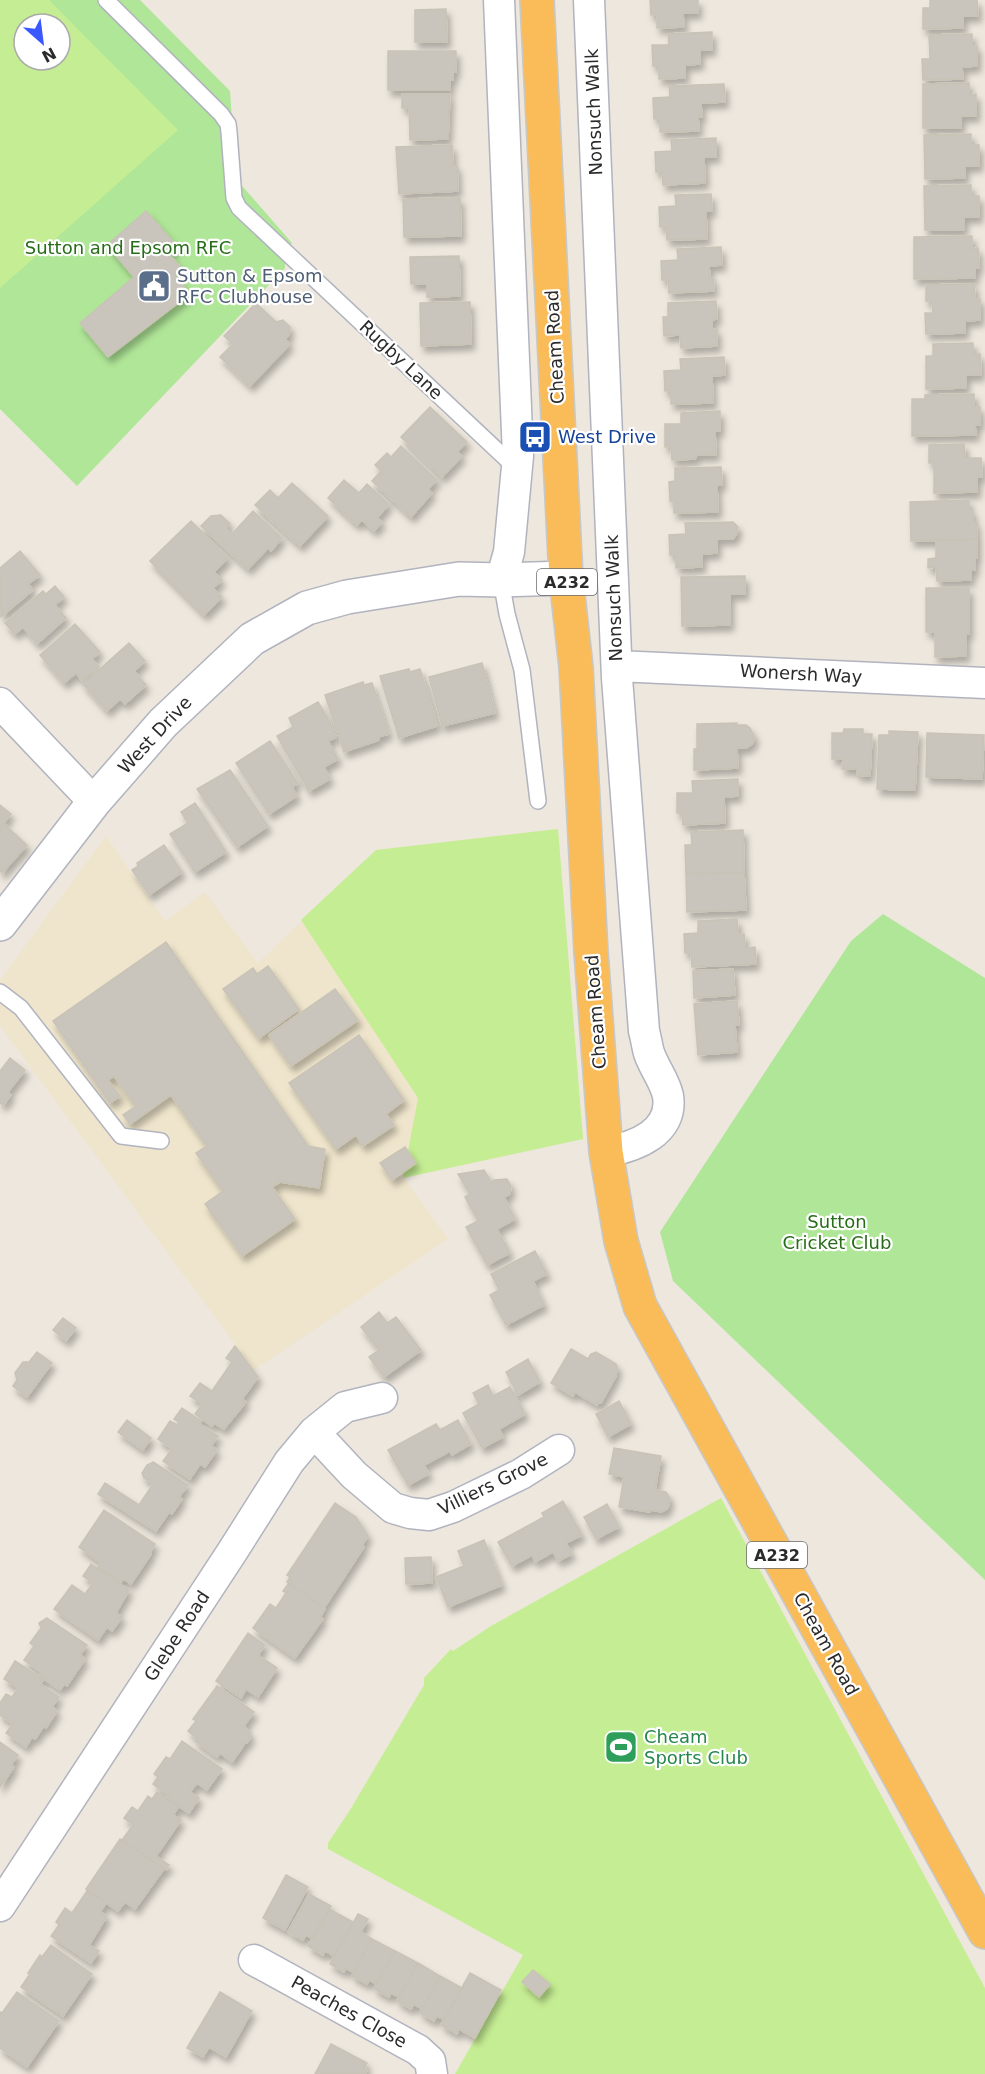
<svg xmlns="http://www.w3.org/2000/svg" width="985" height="2074" viewBox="0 0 985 2074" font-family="'DejaVu Sans',sans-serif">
<defs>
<filter id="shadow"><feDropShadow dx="3.5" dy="6" stdDeviation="3" flood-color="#0004"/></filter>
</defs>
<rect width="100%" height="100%" fill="#ede7dd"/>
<path fill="#efe5cc" d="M558,829L583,1139L404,1178L448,1239L254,1370L0,1026V980L106,836L165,921L205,892L258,963L376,850Z"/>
<path fill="#b0e698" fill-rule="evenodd" d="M0,0H140L230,91L236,179L292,243L285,252V268L77,486L0,409ZM24,24H60V60H24Z
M883,914L985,978V1580L673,1281L660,1232L851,941Z"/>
<path fill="#c5ed93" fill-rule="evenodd" d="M0,0H49L178,130L0,288ZM24,24H60V60H24Z
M558,829L583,1139L403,1178L418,1098L301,920L376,850Z
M721,1498L985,1988V2074H455L523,1955L328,1849V1843L350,1810L424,1685V1678L451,1649L453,1651L491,1626Z"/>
<path fill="#c9c5bc" stroke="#c9c3b6" stroke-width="1.5" filter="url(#shadow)" d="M650,0H698V13H683L684,27L657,28V15H651Z
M930,0H977L978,16H963V28L923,29V8H930Z
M446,9L447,42H415V10Z
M712,32V50H700V64L685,65V78L659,79V66H653L652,45H669L668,34Z
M972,34V46H977V66L962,67L963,79L923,80L922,59H930L929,35Z
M388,51H456V72H453V80H450V90H388Z
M969,83V95L976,94V116H961V128H923V84Z
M724,84L725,102L701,103L702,117L698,116L699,131L660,132V119H654L653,98L670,97L669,86Z
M402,94H450L448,139L410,140L409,108H402Z
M971,134V145H979V166H965V178L925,179L924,135Z
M716,138V157H704L705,183L663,185L662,172H656L655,152L672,151L671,140Z
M452,145L453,166H457L458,191L399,194L396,147Z
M971,185V196H979V217H964V230H925L924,186Z
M711,194L712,211H706L707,239L667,240L666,227H660L659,207L676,206L675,195Z
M460,198L461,236L404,237L403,199Z
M146,211L177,246L169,254L183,270L175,276L190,294L108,357L80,323L134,277L107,245Z
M972,236V249L978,248L979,268H975V278L914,279V237Z
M721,247L722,265L709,266L710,278H713L714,291L669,293L668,280H662L661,261L678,260L677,249Z
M459,256L460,296L427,297V284H411L410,257Z
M974,284L975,299H980V320L965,321V333L926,334L925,313H933L932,301H926V285Z
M716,301L717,319L712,320V330L717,329V346L681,348L680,335L664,336L663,317H668V303Z
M470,302L471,344L421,346L420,303Z
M256,303L276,322L283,320L290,327L289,335L285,339L290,344L250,386L220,357L233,344L224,336Z
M973,343V354H980L981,375H966V388L926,389V356H933V344Z
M724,357L725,375L712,376L713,403L671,404V391H665L664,371L681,370L680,359Z
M974,394V407H980V425H975L976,435L912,436V399H925V395Z
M430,407L467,442L457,452L462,456L442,477L401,437Z
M720,411V431H715L716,455H697L695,459L672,460L671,447H665V424H681V413Z
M964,444L965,458H981L982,477H977V492L934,493V463H929V445Z
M401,446L437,480L428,489L432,493L411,517L372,481L381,471L375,465L387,453L391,457Z
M721,467L722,485H717L718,512L674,513V501H670L669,482L675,481V468Z
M344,480L359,493L367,484L389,504L377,518L382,522L374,531L362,520L357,525L328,498Z
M292,483L328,516L300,546L255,505L270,490L278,498Z
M969,500V511H973V522H976L977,539L911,541L910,502Z
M253,511L282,538L271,551L268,548L248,569L201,526L211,516L221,515L230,524L226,528L232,534Z
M191,521L228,558L214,572L222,580L213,588L222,597L204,615L150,561Z
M733,522L738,527L737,533L733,539H717V553L702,554V567L676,568V555H670L669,535L686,534L685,523Z
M977,539V558H975V570H971V580L937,581L936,567L928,568V559L936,558V541Z
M20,551L40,575L28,584L33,590L1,617L0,568Z
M745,576V594H730V625L682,626L681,577Z
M55,586L64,597L55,605L66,618L37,644L23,627L15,634L5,623L43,591L46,594Z
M926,588H969V634H966V656L935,657V632H926Z
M75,624L100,652L92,659L99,667L82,681L76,673L64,683L40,655Z
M129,643L145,661L134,671L146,685L125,704L120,699L107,711L83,684Z
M482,663L495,713L442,726L429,677Z
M409,669L410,672L420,669L437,726L399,738L380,676Z
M363,682L364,685L372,683L389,734L378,737L379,740L344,752L325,695Z
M318,702L328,719L336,737L328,741L338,759L324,767L330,779L309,791L277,736L293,727L289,718Z
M737,723L736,725H746L750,728L755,738L752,744L746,748H737L738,768L694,770V749H697V724Z
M844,729H863V734H872L870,776L857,775V769H842L843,759H832V733H843Z
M889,731L918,732L915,790L877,789L879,735H889Z
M927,733L984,735L982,779L926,777Z
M270,741L298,783L292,787L297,796L269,814L236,763Z
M230,770L268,826L237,847L197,789Z
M738,779V796L724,797L725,823L683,825L682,813H677V793H693L692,781Z
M195,803L226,852L195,872L170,834L188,823L181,812Z
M0,805L11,814L3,823L27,845L2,873L0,871Z
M743,830L744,872L686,874L685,845H692L691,832Z
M164,845L182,872L149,895L132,870L138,866L137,863Z
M744,872L746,910L687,912L686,874Z
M737,919L738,934H744L745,948L755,947L756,964L692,967L691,953H685L684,934L698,933V921Z
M166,942L308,1146L325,1149L319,1188L280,1182L272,1187L295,1219L242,1256L205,1204L223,1191L196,1153L207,1146L171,1095L130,1124L123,1115L136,1106L114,1076L108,1080L120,1096L110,1103L53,1021Z
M268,966L299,1009L259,1038L223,989L253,968L257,974Z
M733,969L735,995L694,998L693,971Z
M335,989L358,1020L291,1066L269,1035Z
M737,1001L739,1025H735L737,1052L698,1055L694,1004Z
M359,1035L404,1100L386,1114L394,1125L363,1146L356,1135L336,1149L289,1083Z
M10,1058L25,1070L8,1092L11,1095L3,1105L0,1103V1071Z
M405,1147L416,1163L392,1180L380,1163Z
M484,1170L491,1182L494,1180L507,1179L511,1186L510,1194L504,1197L515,1219L497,1229L510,1253L487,1265L466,1227L478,1221L465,1197L470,1194L458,1174Z
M535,1251L547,1274L533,1281L544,1305L506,1325L490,1295L499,1290L491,1274Z
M379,1312L387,1323L396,1317L421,1350L384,1377L369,1357L379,1350L361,1327Z
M63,1318L76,1328L66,1341L53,1330Z
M235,1346L258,1377L242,1399L246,1402L224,1429L214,1423L212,1426L195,1414L202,1404L190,1396L200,1383L212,1391L232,1362L226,1358Z
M571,1349L588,1359L591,1354L596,1352L616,1364L618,1370L615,1375L616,1376L601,1403L599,1402L597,1405L575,1392L573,1396L551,1383Z
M37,1352L52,1363L27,1397L13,1386L17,1380L15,1373L23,1362H29Z
M528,1359L540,1382L518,1395L506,1372Z
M488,1385L493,1396L510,1387L525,1414L499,1429L503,1437L482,1448L463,1413L479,1404L473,1393Z
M619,1401L631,1424L608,1437L596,1414Z
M182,1408L201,1421L199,1424L218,1436L211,1446L217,1450L205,1467L200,1464L190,1479L163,1461L172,1449L158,1439L170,1421L177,1425L179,1422L174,1419Z
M127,1420L151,1438L143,1450L118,1432Z
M458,1420L471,1444L452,1455L450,1451L424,1465L429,1474L408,1485L388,1450L436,1424L440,1430Z
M614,1448L661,1456L655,1490L666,1492L670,1498L668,1508L662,1512L650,1510V1512L619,1507L624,1477L609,1474Z
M153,1462L188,1485L179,1497L182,1499L172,1514L169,1512L156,1531L98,1494L105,1483L139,1505L153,1484L144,1478L142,1473L147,1465Z
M563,1501L582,1535L566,1543L572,1554L558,1561L553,1552L535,1562L532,1555L512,1566L498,1542L544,1517L542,1513Z
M335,1503L356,1517L368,1536L362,1545L364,1547L324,1608L287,1582L290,1577L287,1575Z
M607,1504L619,1527L596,1539L584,1517Z
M104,1510L155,1544L150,1553L151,1554L131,1584L124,1579L121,1582L98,1567L101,1563L79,1547Z
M484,1540L502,1585L448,1607L436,1577L464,1566L458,1551Z
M431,1557L432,1583L406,1584L405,1558Z
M91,1564L129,1590L116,1613L122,1617L112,1631L107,1627L98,1640L54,1609L72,1585L85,1594L93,1583L83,1576Z
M289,1583L325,1609L320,1617L323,1619L295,1658L253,1628L270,1604L276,1608L286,1593L283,1591Z
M47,1618L87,1645L80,1655L85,1659L67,1686L64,1684L60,1690L40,1676L42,1673L24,1660L34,1646L30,1643L41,1628L39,1623Z
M248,1633L265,1645L258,1655L277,1668L258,1697L246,1689L241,1698L216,1681Z
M15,1661L43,1679L40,1684L59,1697L52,1707L57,1711L46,1728L44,1726L35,1739L32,1737L26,1747L6,1733L13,1724L0,1715V1703L6,1694L12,1697L18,1688L4,1679Z
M217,1686L254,1712L244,1726L250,1733V1738L247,1743H241L244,1745L232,1762L220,1753L217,1757L195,1741L197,1738L188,1731L196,1721L193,1719Z
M182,1741L222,1769L207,1790L197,1783L190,1792L199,1798L189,1813L167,1799L169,1796L153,1784L158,1777L154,1774L166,1757L170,1759Z
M0,1742L18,1755L11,1765L14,1767L0,1787Z
M157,1792L179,1806L173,1815L181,1820L156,1856L169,1865L166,1870L122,1840L133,1825L124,1818L132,1807L138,1811L148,1796L152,1799Z
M120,1839L164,1869L135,1909L125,1902L118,1911L86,1889Z
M286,1875L308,1887L285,1930L263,1918Z
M87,1891L106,1903L100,1912L107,1916L89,1945L99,1951L91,1963L51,1936L59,1925L56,1922L65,1908L72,1913Z
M309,1894L331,1906L313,1939L306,1935L303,1940L288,1932Z
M329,1909L353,1922L334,1956L325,1951L323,1955L308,1946Z
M358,1914L368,1919L361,1932L372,1939L354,1973L346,1968L344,1972L330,1964Z
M372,1939L395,1951L376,1984L369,1980L367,1984L352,1976Z
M51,1945L92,1974L63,2016L21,1987L30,1974L28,1973L40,1955L42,1957Z
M395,1951L418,1963L399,1997L391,1993L389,1997L374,1989Z
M418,1963L440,1976L422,2009L414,2004L411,2009L397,2001Z
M533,1970L550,1984L539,1997L522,1982Z
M470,1973L501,1990L475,2038L459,2029L457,2034L441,2025Z
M440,1976L462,1988L444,2020L437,2016L434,2021L420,2013Z
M17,1992L59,2021L27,2067L0,2048V2012L2,2013Z
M220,1992L252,2011L226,2057L209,2047L203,2057L187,2048Z
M331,2044L367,2063L364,2068L367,2070L365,2074H315Z"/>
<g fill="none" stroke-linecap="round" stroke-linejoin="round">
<g stroke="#b1b3bf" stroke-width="18">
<path id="service" d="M106,0L221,114L228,124L229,132L234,198L239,208L517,469
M501,580L507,614L522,670L538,801
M0,992L21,1008L121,1136L161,1141"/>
</g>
<g stroke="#b1b3bf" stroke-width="33">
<path id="minor" d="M499,0L518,456L509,552L501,580
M589,0L617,678L644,1031C646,1038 647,1046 649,1053C654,1068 665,1081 668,1096C674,1133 634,1147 606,1152
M617,666L985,683
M0,703L94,802
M314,1432L354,1475L393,1508L410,1513L429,1515L453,1507L521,1474L559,1450
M0,1906L232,1552L289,1462L314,1432L345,1407L382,1398
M254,1960L418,2050L430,2061L432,2074"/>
</g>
<g stroke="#b1b3bf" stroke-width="36">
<path id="tertiary" d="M0,924L94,802L163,723L252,639L307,608L347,597L459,579L501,580L566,578"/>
</g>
<g stroke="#c8c8c8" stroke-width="36">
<path id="trunk" d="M537,0L566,578L576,667L591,952L606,1152L621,1241L640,1306L985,1932"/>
</g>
<use href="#service" stroke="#fff" stroke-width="15"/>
<use href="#minor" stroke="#fff" stroke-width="30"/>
<use href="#tertiary" stroke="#fff" stroke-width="33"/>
<use href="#trunk" stroke="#fabc58" stroke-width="33"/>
</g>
<defs>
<g id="civic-square" transform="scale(1.725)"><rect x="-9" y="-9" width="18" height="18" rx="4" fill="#5c6f8a" stroke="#fff"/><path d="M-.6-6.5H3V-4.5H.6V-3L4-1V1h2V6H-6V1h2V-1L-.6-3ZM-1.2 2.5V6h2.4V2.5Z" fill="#fff"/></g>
<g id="bus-square" transform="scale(1.725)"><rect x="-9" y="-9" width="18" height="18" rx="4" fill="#1a4fb4" stroke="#fff"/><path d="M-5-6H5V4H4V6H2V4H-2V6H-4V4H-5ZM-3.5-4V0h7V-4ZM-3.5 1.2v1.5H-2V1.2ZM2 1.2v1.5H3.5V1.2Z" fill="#fff"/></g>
<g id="stadium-square" transform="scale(1.725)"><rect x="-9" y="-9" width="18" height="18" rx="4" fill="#2e9e5b" stroke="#fff"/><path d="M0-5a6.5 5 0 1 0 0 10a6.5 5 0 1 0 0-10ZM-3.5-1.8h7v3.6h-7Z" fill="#fff"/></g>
</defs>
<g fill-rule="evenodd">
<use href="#civic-square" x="154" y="286"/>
<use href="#bus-square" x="535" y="437"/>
<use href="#stadium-square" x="621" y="1747"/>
</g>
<g text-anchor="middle" stroke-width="4.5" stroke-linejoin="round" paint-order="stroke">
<g fill="#fff" stroke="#6b6b6b" stroke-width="1.5">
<rect x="537" y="569" width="60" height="26" rx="4.5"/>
<rect x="747" y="1542" width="60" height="26" rx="4.5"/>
</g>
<g font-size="16" font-weight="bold" fill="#2b2b2b">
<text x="567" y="588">A232</text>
<text x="777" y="1561">A232</text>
</g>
<g font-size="18" fill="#2b2b2b" stroke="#fff">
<text transform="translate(594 112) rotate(-92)" y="6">Nonsuch Walk</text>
<text transform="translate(555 347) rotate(-93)" y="6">Cheam Road</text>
<text transform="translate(401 360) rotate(43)" y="6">Rugby Lane</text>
<text transform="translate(614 598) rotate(-92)" y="6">Nonsuch Walk</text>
<text transform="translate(801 674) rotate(3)" y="6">Wonersh Way</text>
<text transform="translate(155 735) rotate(-47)" y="6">West Drive</text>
<text transform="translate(596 1012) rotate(-94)" y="6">Cheam Road</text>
<text transform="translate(493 1484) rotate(-26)" y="6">Villiers Grove</text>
<text transform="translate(177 1636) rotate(-57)" y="6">Glebe Road</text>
<text transform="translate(826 1644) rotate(61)" y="6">Cheam Road</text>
<text transform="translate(349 2012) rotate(29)" y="6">Peaches Close</text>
</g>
<g font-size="18" fill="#276c18" stroke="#fff">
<text x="128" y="254">Sutton and Epsom RFC</text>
<text x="837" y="1228">Sutton<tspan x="837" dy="21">Cricket Club</tspan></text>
</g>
<g font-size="18" fill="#4e5e75" stroke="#fff" text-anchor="start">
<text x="177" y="282">Sutton &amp; Epsom<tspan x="177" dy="21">RFC Clubhouse</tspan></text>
</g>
<g font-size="18" fill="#164399" stroke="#fff" text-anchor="start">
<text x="558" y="443">West Drive</text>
</g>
<g font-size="18" fill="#27864d" stroke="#fff" text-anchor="start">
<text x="644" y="1743">Cheam<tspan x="644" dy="21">Sports Club</tspan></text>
</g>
</g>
<g transform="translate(42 42) rotate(152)"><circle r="28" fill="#ffffff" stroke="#aaaaaa" stroke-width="1.5"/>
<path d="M0-4.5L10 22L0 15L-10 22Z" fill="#3958ff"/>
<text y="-9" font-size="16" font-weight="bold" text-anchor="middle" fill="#2b2b2b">N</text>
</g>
</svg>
